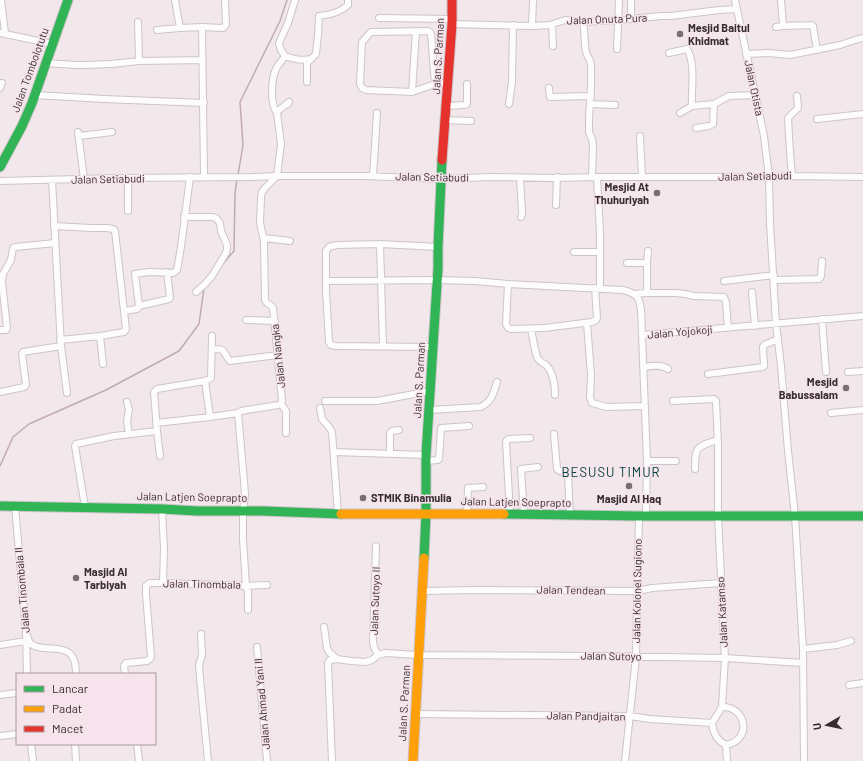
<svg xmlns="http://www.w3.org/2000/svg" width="863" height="761" viewBox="0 0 863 761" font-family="Barlow,sans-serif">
<rect width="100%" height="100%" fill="#f2e8ec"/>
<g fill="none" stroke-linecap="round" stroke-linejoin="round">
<path stroke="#c2aab3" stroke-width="1.5" d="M238,175L243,145L240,102L280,21L287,0
M221,266L234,251L235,193L237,179
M0,466L13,437L29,424L106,390L179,351L199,324L204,288"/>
<g stroke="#cdc4c8" stroke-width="8">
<path id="street" d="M1,0L5,33
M175,0L180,28L202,27L204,177
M735,0L764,136L769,177L770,223L776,324L781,366L788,451L795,516L803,649L804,761
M781,0L783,26
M379,18L453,19
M631,19V0
M138,22L139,61
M583,22C585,32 584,42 586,52C587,57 591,60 591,65V87L589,118V132L592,139L593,145L592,177
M452,24L532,26L550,25L565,20L583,22L618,20L661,16H671L719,10L737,9
M552,25L553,46
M532,26L533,0
M202,27L223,28L226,25L225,0
M776,27C787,25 799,26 811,25L813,26L817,50
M157,30L180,28
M0,33L53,44
M617,49L619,0
M669,53L687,49C696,64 691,89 692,106
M746,54L768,53L790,55L840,45L855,40L863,38
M285,56L281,50L280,47L279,43L288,23L295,0
M46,63L75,65H86L111,64L139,61L202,60
M307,82V63L316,54L318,35L319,16C330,15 340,13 348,5V0
M435,84L431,34L430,32L428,31L371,32L362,42L360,84L362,88L366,90L412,92L435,84L449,83
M0,88L2,83
M549,88L550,97L591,96
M412,92L416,31
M35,95L104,99L204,103
M509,104L512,82L513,25
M590,104L615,105
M447,106L465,105L467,104V84
M277,113C270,103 271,80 276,69C278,64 283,60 285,56C293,59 303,61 311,59
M680,113L692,106L714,104
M817,119L863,114
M446,120L471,121
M696,128L709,126L713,124L714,104L729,96L756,95
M78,132L84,179
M79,136L112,132
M640,136L642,177
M373,176L377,113
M792,176C790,156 789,137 788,118L798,108L797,96
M597,177L600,233V288
M520,178L522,211V214L521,217
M0,181L117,178L252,177L277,176H364L441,179L490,177L554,178L597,177H769L792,176L863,177
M556,205L557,177
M128,211V178
M184,217H212L216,218L220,223L221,231L227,245V249L226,253L212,276L205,284L196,292
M54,226L91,228H107L113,229L115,231L126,329L124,332L100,336L60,340
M264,238L290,241
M380,244L337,245L329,247L326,251V291L329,342L331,345L336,346L433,347
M574,252H600
M627,263H647
M774,280L819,279L821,276L822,261
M326,281L437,280L475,281L508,284L623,290C628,291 633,293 637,297C643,304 641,325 642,335L863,316
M724,281L774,275
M508,284L506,324L508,328L511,329L544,328L592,322L596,320L597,318L595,288
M752,292L755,326
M647,293V263L648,251
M634,294L647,293H676L685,294L694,296L724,297L726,302L728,328
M139,306L169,299L170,298L167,272
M124,311L137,309L139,306L135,274L149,272L173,273L177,270L181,247L190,177
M822,319L826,372
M246,320L275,321
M587,323L591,375L590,397L592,403L607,407L645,406
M531,329C533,338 534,348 537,357C539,362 542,362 546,365C554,373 555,385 555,395
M0,330H6L7,328L2,282L3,274L11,260L13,248L15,247L55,243
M642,335L647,461L646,516
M100,336L103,364
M61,346L67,393
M383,346L380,244L438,247
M212,349C228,349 221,351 230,361L278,355
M643,367C651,366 661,364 668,369
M848,372L863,371
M708,374L763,367L764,366L763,347L764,345L778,339
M205,381L210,417L238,413
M0,392L24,387L26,385L22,354L23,352L61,346L52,180
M325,401H377L430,391
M673,401L714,399L716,401L718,445V516L725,658L722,707L712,723
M127,402L129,410L127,421L129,434
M281,404L284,408L286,411V433
M320,408L322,419L329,427L332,432L338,514
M429,410L481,407C493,400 493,394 497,382
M831,413L863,410
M156,423L210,417
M157,431L160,456
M554,434L557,469C560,473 566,471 568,476L570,515
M334,452L426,455
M390,454V433L392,431L399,430
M426,461L438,460L439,459L441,428L469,426
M647,461H676
M695,469C695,447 696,447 717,440
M15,506L26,632L27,674
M85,507L75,446L76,444L114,436L157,431L154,392L157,389L205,381L211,378L212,336
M162,509L164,548L163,583
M467,513L468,488L483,487
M510,514L506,442L507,440L509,439L530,438
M524,514L521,469L538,467
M376,546L373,642L374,647L378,655
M422,591L476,590L638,591L652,588L721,583
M248,610V591L246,586L267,585
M324,627L327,648L329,652L337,659
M201,634L202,655L199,665L200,678L208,761
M27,635C28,639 29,642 31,644C43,653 66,643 73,658C76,663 76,669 76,674
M0,645L26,641
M257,647L267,761
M803,649L837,645L851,641
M125,674L124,666L126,663L147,661L150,659L151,657L146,594V586L147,585L150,583H163L246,586L243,539V510L245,495L244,481L238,413L241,411L278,405L281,404L282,400L273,308C271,304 266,304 265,300L264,241L260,223L261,197L262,192L265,188L277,176L281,144L277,113L278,111L289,102L288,104
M849,685L863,683
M0,695L17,693
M722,707C746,706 753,740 726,745
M415,714L630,716L650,719L712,723C713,732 717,741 726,745L727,761
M0,736L17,734
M31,744L33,761
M75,744L76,761
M137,744L139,761
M332,761L328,663L330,660L337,659L351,661L365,662L372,660L378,655L385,653L418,655L603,656L725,658L803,663
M625,761L636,657L639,516"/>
</g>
<g stroke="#cdc4c8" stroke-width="11">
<path id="fast" d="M0,167L22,126L32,103L68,0
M0,506L162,509L197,511H263L341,514
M504,514L639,516H863
M424,558L426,514V455L438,268V247L442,160"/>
</g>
<g stroke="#cdc4c8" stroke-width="11">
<path id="slow" d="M341,514H504
M413,761L424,558"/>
</g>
<g stroke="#cdc4c8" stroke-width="11">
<path id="jam" d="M442,160L452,24V0"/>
</g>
<use href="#street" stroke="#fdfcfc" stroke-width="6"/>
<use href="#fast" stroke="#30b455" stroke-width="9"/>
<use href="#slow" stroke="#ff9f0a" stroke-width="9"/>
<use href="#jam" stroke="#e5322d" stroke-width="9"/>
</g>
<g fill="#776e72" stroke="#f7e3eb" stroke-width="1.5">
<circle cx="680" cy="34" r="4"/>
<circle cx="657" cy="193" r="4"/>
<circle cx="846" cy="388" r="4"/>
<circle cx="629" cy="486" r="4"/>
<circle cx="363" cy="498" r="4"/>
<circle cx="76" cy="578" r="4"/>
</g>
<g text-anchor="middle" stroke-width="3" stroke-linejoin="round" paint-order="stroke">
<g font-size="11" fill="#352d30" stroke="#f7e3eb">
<text transform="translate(607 19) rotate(-2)" y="4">Jalan Onuta Pura</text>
<text transform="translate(438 56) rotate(-87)" y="4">Jalan S. Parman</text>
<text transform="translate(30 70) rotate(-70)" y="4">Jalan Tombolotutu</text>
<text transform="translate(754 88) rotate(78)" y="4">Jalan Otista</text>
<text transform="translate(755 176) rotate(-1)" y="4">Jalan Setiabudi</text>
<text transform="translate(432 177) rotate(1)" y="4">Jalan Setiabudi</text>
<text transform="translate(108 179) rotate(-1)" y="4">Jalan Setiabudi</text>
<text transform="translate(680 332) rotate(-5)" y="4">Jalan Yojokoji</text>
<text transform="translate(278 356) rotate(-96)" y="4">Jalan Nangka</text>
<text transform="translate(419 380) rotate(-87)" y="4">Jalan S. Parman</text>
<text transform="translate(192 497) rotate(1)" y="4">Jalan Latjen Soeprapto</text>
<text transform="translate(516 502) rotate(1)" y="4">Jalan Latjen Soeprapto</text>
<text transform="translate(202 584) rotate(1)" y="4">Jalan Tinombala</text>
<text transform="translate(22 590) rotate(-95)" y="4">Jalan Tinombala II</text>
<text transform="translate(571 590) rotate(1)" y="4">Jalan Tendean</text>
<text transform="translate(637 591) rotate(-89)" y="4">Jalan Kolonel Sugiono</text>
<text transform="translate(375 601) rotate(-88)" y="4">Jalan Sutoyo II</text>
<text transform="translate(722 612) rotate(-93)" y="4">Jalan Katamso</text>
<text transform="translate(611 656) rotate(1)" y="4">Jalan Sutoyo</text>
<text transform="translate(404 703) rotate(-87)" y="4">Jalan S. Parman</text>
<text transform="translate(262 704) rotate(-95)" y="4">Jalan Ahmad Yani II</text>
<text transform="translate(586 716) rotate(1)" y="4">Jalan Pandjaitan</text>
</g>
<g font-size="11" font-weight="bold" fill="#352d30" stroke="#f7e3eb" text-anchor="start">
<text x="688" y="32">Mesjid Baitul<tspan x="688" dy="13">Khidmat</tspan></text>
<text x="649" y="191" text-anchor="end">Mesjid At<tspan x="649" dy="13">Thuhuriyah</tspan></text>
<text x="838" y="386" text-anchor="end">Mesjid<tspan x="838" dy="13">Babussalam</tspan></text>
<text x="371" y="502">STMIK Binamulia</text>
<text x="629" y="503" text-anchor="middle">Masjid Al Haq</text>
<text x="84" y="576">Masjid Al<tspan x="84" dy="13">Tarbiyah</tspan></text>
</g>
<g font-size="13" letter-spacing="1" fill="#00413c" stroke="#f7e3eb">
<text x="611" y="477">BESUSU TIMUR</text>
</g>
</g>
<rect x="16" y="673" width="140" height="72" fill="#f7e3eb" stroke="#a99aa0"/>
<rect x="24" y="686" width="20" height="6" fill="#30b455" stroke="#a99aa0"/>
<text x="52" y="693" font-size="12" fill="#352d30">Lancar</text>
<rect x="24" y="706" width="20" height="6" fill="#ff9f0a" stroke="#a99aa0"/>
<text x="52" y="713" font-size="12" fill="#352d30">Padat</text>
<rect x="24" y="726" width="20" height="6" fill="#e5322d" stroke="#a99aa0"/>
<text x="52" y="733" font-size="12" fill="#352d30">Macet</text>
<g transform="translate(827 725) rotate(261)" stroke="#f7e3eb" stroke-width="3" paint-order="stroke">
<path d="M0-3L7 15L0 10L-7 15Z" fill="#352d30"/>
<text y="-6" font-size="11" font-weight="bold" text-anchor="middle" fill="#352d30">U</text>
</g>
</svg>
